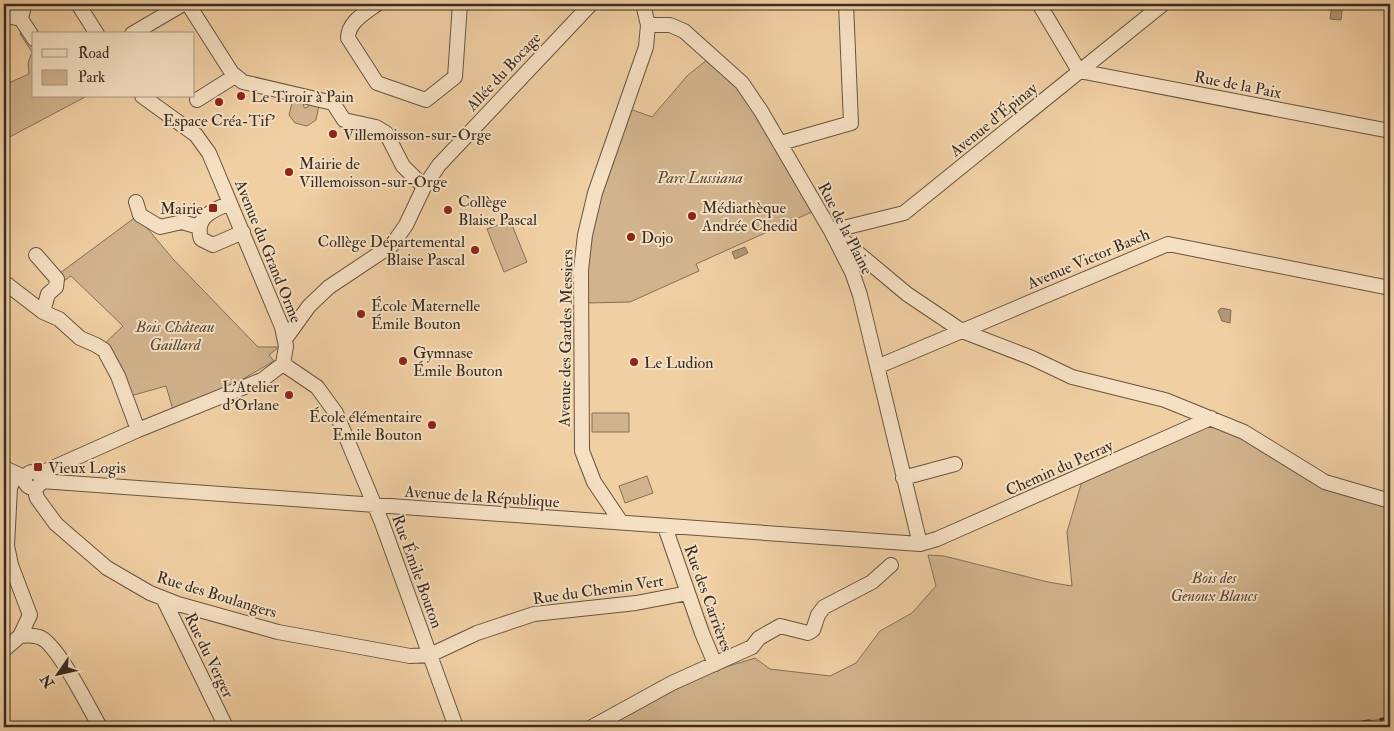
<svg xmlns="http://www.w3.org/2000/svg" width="1394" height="731" viewBox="0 0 1394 731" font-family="'IM FELL Double Pica',serif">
<rect width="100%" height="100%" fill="#f0cfa3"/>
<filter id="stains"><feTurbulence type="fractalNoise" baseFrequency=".004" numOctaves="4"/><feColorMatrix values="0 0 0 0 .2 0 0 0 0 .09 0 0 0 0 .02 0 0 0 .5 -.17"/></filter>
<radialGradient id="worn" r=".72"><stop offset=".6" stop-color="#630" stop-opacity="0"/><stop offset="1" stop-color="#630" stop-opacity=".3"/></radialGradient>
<path fill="#d1b38d" stroke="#857058" d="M31,21L39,34H34V96H87L4,140V85L29,74L28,63L32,52L20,34Z
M708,59L731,80L746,98L814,211L696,264L699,271L630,302L586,303L587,258L600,193L630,109L652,117L687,76Z
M293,99L303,101L304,108L308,107L309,103L319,105L316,120L307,126L295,123L289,115Z
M137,216L173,259L258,347H279L269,355L274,361L226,389L174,413L166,386L130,396L102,346L123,326L71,276L62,282L56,276Z
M510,220L527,262L504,272L487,229Z
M592,413H629V432H592Z
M1209,425L1244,439L1284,462L1390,501V718L1326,727H595L703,674L755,658L770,669L830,676L856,663L880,631L912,613L936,586L928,555L944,556L1048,582L1072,586L1067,532L1082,481Z
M647,476L653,493L625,503L619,486Z"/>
<path fill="#b29877" stroke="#826d55" d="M1332,4H1343L1341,20L1330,19Z
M745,247L748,253L735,259L732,252Z
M1221,308L1231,310L1230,323L1222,321L1218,311Z"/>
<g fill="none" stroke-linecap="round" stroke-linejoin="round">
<g stroke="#675543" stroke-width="16">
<path id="minor" d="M10,4L7,16L21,19
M12,4L24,6L21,19
M78,4L97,34
M188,4L232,73L243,82L333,103L344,120L376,127L386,133L403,166L424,187
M377,4C365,13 348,22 348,38L377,83L426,100L455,77L460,4
M1039,4L1079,71L1390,131
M21,19L34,39
M648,25H670L684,31L742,83L761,111L831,231L852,272L860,295L920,544
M132,34L183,4
M197,100L235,76
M781,143L851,123L846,4
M136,202L140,215L160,227L182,222L199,227
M230,203C213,210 194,217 201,239L213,245L243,232
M831,231L904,213L1163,4
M836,241L840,238L907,294L962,331L1032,358L1072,377L1165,400L1244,432L1325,482L1390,501
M36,255L57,279L56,287L48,294L43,312
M4,282L43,312L59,319L80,338L96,345L104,350L118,376L138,430
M286,338L309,306L329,287L392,245L406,225L424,187L439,165L591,4
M283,364L317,387L336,413L382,523L456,727
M879,366L1168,244L1390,288
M4,468L24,477
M25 480a8 8 0 1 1 16 0a8 8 0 1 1-16 0Z
M39,474L138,430L262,380L283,364L286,346L282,327L209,153L196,135L142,96
M903,478L955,464
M41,481L920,544L937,539L1211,418
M34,488L37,498L56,524L107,568L150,593L178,604L278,632L410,656L430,655L477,633L534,614L636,603L688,593
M621,522L594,482L582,451L581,270L585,235L595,193L646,47L648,25L643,4
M665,527L702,633L715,664
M163,598L226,727
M20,636C27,635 33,635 39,637C57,642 90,710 100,727
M4,650L20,636L30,615L11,565L7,546L10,488L16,474
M592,727L672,683L752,647L759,638L780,626L808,633L813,630L818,615L824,607L872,582L891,565"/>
</g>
<use href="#minor" stroke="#f5e0c3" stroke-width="14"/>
<path stroke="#392c23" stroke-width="3" stroke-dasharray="9 9" stroke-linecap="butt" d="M1326,727L1390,718"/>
</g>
<g fill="#8f2418" stroke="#f5e0c3" stroke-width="2">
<circle cx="241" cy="96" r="5"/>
<circle cx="219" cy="102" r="5"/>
<circle cx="333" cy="134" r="5"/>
<circle cx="289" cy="172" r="5"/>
<rect x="208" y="203" width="10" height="10" rx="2.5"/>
<circle cx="448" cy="210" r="5"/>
<circle cx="692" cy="216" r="5"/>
<circle cx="631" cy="237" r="5"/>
<circle cx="475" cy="250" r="5"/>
<circle cx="361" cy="314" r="5"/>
<circle cx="403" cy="361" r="5"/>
<circle cx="634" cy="362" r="5"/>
<circle cx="289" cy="395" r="5"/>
<circle cx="432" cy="425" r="5"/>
<rect x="33" y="462" width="10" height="10" rx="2.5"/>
</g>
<g text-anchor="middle" stroke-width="4" stroke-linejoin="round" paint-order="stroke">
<g font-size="16" fill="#392c23" stroke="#f5e0c3">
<text transform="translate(503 71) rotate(-47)" y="6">Allée du Bocage</text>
<text transform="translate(1238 84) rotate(11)" y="6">Rue de la Paix</text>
<text transform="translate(993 119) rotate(-39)" y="6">Avenue d'Épinay</text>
<text transform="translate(846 228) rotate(63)" y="6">Rue de la Plaine</text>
<text transform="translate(269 251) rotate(68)" y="6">Avenue du Grand Orme</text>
<text transform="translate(1088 258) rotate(-23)" y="6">Avenue Victor Basch</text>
<text transform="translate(565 338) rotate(-89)" y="6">Avenue des Gardes Messiers</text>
<text transform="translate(1059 467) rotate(-24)" y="6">Chemin du Perray</text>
<text transform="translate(482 496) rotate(4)" y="6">Avenue de la République</text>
<text transform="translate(418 571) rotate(70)" y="6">Rue Émile Bouton</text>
<text transform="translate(598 589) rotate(-8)" y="6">Rue du Chemin Vert</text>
<text transform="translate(217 594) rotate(17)" y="6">Rue des Boulangers</text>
<text transform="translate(709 598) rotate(70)" y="6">Rue des Carrières</text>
<text transform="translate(210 655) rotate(64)" y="6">Rue du Verger</text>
</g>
<g font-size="16" fill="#392c23" stroke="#f5e0c3" text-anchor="start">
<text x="251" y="102">Le Tiroir à Pain</text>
<text x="219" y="126" text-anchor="middle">Espace Créa-Tif'</text>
<text x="343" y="140">Villemoisson-sur-Orge</text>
<text x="299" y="169">Mairie de<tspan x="299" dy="18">Villemoisson-sur-Orge</tspan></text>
<text x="458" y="207">Collège<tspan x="458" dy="18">Blaise Pascal</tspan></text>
<text x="702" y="213">Médiathèque<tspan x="702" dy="18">Andrée Chedid</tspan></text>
<text x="203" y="214" text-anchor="end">Mairie</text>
<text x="641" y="243">Dojo</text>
<text x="465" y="247" text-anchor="end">Collège Départemental<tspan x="465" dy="18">Blaise Pascal</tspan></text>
<text x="371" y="311">École Maternelle<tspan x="371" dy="18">Émile Bouton</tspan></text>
<text x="413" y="358">Gymnase<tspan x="413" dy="18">Émile Bouton</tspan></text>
<text x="644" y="368">Le Ludion</text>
<text x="279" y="392" text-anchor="end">L'Atelier<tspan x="279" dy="18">d'Orlane</tspan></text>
<text x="422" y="422" text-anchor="end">École élémentaire<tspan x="422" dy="18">Emile Bouton</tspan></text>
<text x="48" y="473">Vieux Logis</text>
</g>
<g font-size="16" font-style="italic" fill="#574738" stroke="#f5e0c3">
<text x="700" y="183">Parc Lussiana</text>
<text x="175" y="332">Bois Château<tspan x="175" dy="18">Gaillard</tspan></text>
<text x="1214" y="583">Bois des<tspan x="1214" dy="18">Genoux Blancs</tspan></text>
</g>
</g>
<rect width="1394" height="731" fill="none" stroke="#f0cfa3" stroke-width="20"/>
<rect x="5" y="5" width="1384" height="721" fill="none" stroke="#392c23" stroke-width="2.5"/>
<rect x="10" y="10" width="1374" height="711" fill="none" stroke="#392c23"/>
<rect x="32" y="32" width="162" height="65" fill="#f5e0c3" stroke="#aa9883"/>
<rect x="42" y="49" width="25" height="8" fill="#f5e0c3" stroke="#aa9883"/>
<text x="78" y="58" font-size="15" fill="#392c23">Road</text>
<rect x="42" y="70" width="25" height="15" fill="#d1b38d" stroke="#aa9883"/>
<text x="78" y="82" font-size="15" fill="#392c23">Park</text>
<g transform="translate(58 674) rotate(236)" stroke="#f5e0c3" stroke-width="4" paint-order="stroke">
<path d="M0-4L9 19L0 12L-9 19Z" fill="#392c23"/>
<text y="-8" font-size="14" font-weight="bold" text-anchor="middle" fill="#392c23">N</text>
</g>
<rect width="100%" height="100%" filter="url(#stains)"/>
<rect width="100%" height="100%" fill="url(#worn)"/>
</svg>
